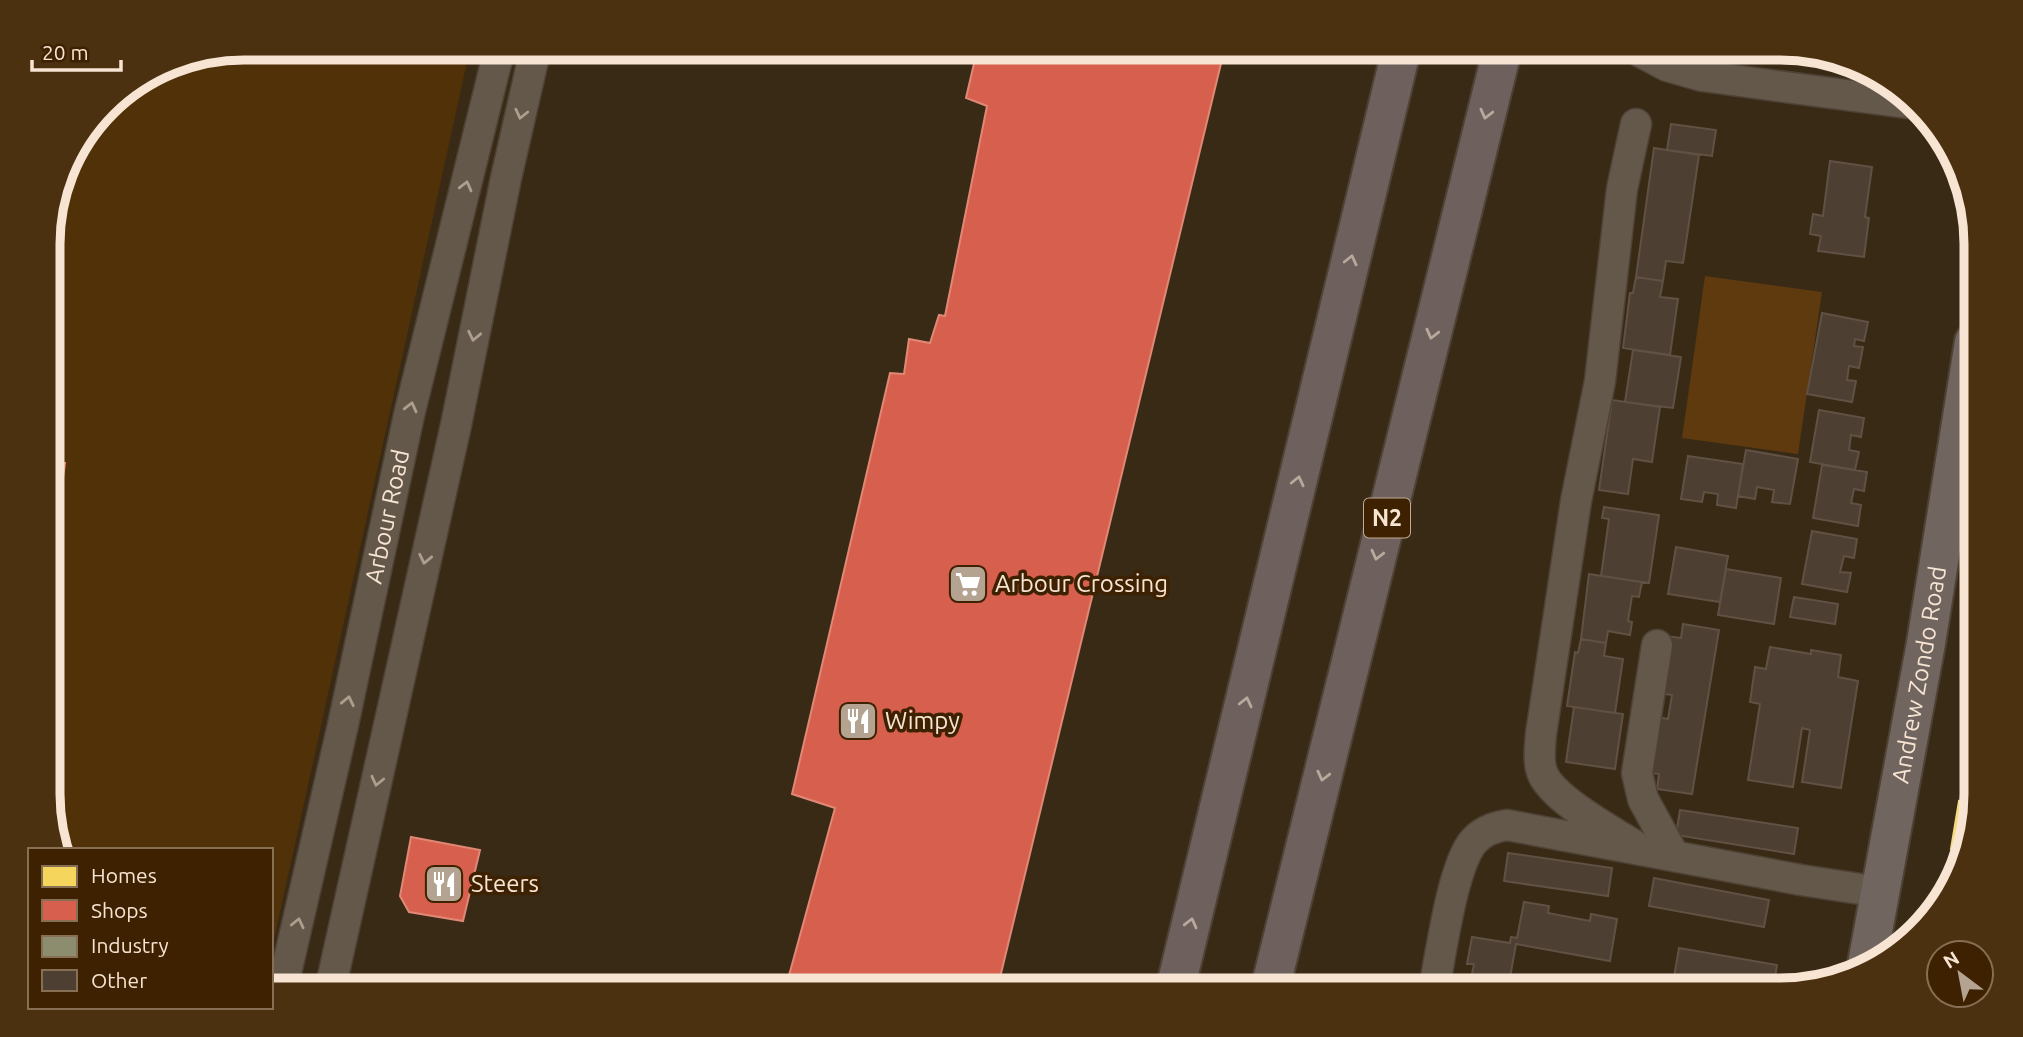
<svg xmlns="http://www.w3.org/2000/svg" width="2023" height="1037" viewBox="0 0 2023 1037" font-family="Ubuntu,sans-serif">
<rect width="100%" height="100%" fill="#392a16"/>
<path fill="#513107" d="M243,47H401L467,62L271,953V850H61L49,820L48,230L67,157L114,96L169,62Z"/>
<path fill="#5e3a0e" d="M1705,276L1822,292L1798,454L1682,438Z"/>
<path fill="#f6d55c" stroke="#f6da7f" stroke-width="2" d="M1959,801L1974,804L1963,851L1951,849Z"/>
<path fill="#d6604d" stroke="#e08875" stroke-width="2" d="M988,47H1225L997,990H785L835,808L792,794L890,373L904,374L909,339L930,343L939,315L945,316L987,106L966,98L976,55L986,57Z
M48,426L52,427L49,463H65L48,587Z
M411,837L480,850L463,921L409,912L400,896Z"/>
<path fill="#8c8c6e" stroke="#aca68c" stroke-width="2" d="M1968,757L1976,759V791L1962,789Z"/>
<path fill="#4d3f31" stroke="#615144" stroke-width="2" d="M1671,124L1716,130L1712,156L1667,150Z
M1654,148L1699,155L1683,263L1666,261L1663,281L1636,277Z
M1830,161L1872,167L1865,217L1869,218L1864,257L1818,251L1821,236L1810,234L1813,214L1823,216Z
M1636,277L1663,281L1660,297L1678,299L1670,355L1623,348L1630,293H1633Z
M1822,313L1868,322L1864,341L1855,339L1854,346L1863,347L1859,368L1849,366L1847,380L1856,381L1852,402L1807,394Z
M1633,350L1681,357L1673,408L1625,402Z
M1612,400L1660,407L1652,462L1633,459L1628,494L1599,490Z
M1819,410L1864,418L1861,437L1851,435L1849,450L1859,452L1855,470L1810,462Z
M1746,450L1798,459L1790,504L1772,502L1774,490L1757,487L1755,499L1738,496Z
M1688,456L1743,464L1736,508L1717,505L1718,494L1704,492L1702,502L1681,499Z
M1822,465L1867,472L1864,491L1854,489L1851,503L1861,505L1858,526L1813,518Z
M1604,507L1659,515L1649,583L1601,576L1609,519L1602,518Z
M1812,531L1857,539L1854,558L1844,556L1840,572L1851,573L1847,592L1802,584Z
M1676,547L1728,556L1720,602L1668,594Z
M1726,569L1781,578L1774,624L1718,615Z
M1589,574L1642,582L1639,597L1632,596L1628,621L1632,622L1630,635L1608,631L1606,643L1581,639Z
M1794,597L1838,604L1835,624L1790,617Z
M1683,624L1719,630L1692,794L1657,789L1659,774L1644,772L1653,716L1668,719L1672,695L1657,693L1666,636L1681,638Z
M1581,639L1606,643L1604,656L1623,659L1615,713L1567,706L1575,652L1578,653Z
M1770,647L1811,654V650L1841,655L1838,677L1858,681L1841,788L1802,782L1810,730L1802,728L1793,787L1748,780L1760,704L1750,702L1755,667L1766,669Z
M1574,707L1623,714L1615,769L1566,762Z
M1680,810L1798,828L1794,854L1676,835Z
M1508,853L1612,868L1608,896L1504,881Z
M1654,878L1769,900L1764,927L1649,906Z
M1524,902L1549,906L1548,913L1590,921L1591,914L1617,919L1610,961L1516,944L1508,989H1469L1474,964H1467L1472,937L1510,943L1511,937L1517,938Z
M1679,948L1777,965L1773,989H1672Z"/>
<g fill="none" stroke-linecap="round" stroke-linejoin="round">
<g stroke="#4e4235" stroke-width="33">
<g id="street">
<path d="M1637,47L1639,51L1667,66L1702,76L1907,103"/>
<path d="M1636,124L1622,189L1600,381L1576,501L1541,734C1540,746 1538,761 1542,772C1551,799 1617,834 1642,850"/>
<path d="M1657,645L1637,773L1643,799L1674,856"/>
<path d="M1434,989C1441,954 1452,868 1473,842C1482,831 1494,827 1507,825L1801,880L1880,892"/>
<path id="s1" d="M282,990L343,725L409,415L500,47"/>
<path d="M330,990L456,425L506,178L536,47"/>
</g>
</g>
<g stroke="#4e4235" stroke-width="42">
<g id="primary">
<path id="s2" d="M1867,964L1926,643L1974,342"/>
</g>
</g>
<g stroke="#4e4235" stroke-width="42">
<path id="highway" d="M1270,989L1503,47
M1175,990L1402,47"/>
</g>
<use href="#street" stroke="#64584b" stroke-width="30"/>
<use href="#primary" stroke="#716560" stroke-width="38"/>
<use href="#highway" stroke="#6d605d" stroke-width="38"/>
</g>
<defs><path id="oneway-chevron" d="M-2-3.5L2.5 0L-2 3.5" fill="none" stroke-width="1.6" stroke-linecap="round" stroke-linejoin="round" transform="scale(1.75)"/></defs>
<g stroke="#ae9e8e">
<use href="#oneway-chevron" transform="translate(521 114) rotate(103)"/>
<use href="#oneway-chevron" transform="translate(466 186) rotate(-76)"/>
<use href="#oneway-chevron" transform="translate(474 336) rotate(102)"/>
<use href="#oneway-chevron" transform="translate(411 407) rotate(-76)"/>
<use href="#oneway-chevron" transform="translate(425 559) rotate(102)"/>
<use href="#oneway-chevron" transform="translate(348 701) rotate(-78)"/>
<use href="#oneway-chevron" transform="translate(377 781) rotate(103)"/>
<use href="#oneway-chevron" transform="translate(298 923) rotate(-77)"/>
</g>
<g stroke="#b9a99d">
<use href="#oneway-chevron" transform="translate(1486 114) rotate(104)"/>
<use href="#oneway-chevron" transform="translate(1351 260) rotate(-77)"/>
<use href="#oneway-chevron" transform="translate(1432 334) rotate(104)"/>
<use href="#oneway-chevron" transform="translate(1298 481) rotate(-77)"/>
<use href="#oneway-chevron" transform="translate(1377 555) rotate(104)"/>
<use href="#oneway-chevron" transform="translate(1246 702) rotate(-77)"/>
<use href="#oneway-chevron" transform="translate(1323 776) rotate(104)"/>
<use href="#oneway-chevron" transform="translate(1191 923) rotate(-76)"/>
</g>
<defs>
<g id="supermarket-square" transform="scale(2.0125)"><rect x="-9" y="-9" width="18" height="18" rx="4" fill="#b4a390" stroke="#3d2100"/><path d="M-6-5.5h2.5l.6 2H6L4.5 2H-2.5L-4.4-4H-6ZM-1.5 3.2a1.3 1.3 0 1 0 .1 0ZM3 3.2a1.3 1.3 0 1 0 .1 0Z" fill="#fff"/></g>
<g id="restaurant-square" transform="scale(2.0125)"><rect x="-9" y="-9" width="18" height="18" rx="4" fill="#b4a390" stroke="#3d2100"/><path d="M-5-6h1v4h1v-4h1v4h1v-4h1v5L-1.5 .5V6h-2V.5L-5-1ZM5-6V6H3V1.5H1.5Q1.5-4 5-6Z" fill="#fff"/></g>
</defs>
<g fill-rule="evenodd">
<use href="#supermarket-square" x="968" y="584"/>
<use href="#restaurant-square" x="858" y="721"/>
<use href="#restaurant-square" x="444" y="884"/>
</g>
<g text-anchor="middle" stroke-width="7" stroke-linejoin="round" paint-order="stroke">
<rect fill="#3d2100" stroke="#bfaa93" stroke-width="2" x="1364" y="498.5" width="46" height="39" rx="5"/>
<g font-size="23" font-weight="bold" fill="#f7e4d2">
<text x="1387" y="526">N2</text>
</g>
<g font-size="24" fill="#f7e4d2" stroke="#3d2100">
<text dy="8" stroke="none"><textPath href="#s1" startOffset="485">Arbour Road</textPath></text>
<text dy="8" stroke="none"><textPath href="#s2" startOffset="294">Andrew Zondo Road</textPath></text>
</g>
<g font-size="24" fill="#f7e4d2" stroke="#3d2100" text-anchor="start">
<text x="995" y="592">Arbour Crossing</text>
<text x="885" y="729">Wimpy</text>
<text x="471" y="892">Steers</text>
</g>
</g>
<path d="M0 0H2023V1037H0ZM244 60H1780A184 184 0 0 1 1964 244V794A184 184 0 0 1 1780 978H244A184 184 0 0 1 60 794V244A184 184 0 0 1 244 60Z" fill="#4c3111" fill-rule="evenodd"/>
<path fill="none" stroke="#f7e4d2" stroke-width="9" d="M244 60H1780A184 184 0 0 1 1964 244V794A184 184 0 0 1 1780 978H244A184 184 0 0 1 60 794V244A184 184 0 0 1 244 60Z"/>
<rect x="28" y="848" width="245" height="161" fill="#3d2100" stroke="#876f54" stroke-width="2"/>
<rect x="42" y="866" width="35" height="21" fill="#f6d55c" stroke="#876f54" stroke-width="2"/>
<text x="91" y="883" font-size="21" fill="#f7e4d2">Homes</text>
<rect x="42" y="900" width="35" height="21" fill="#d6604d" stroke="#876f54" stroke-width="2"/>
<text x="91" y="918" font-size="21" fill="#f7e4d2">Shops</text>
<rect x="42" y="936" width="35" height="21" fill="#8c8c6e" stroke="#876f54" stroke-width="2"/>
<text x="91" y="953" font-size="21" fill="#f7e4d2">Industry</text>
<rect x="42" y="970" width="35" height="21" fill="#4d3f31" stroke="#876f54" stroke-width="2"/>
<text x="91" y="988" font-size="21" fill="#f7e4d2">Other</text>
<g transform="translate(1960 974) rotate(328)"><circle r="33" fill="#3d2100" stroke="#876f54" stroke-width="2"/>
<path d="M0-5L12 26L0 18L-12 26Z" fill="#b4a390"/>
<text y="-10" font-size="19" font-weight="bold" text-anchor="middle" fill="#f7e4d2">N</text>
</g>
<path d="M32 60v10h89v-10" fill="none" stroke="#f7e4d2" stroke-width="3.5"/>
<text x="42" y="60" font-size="21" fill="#f7e4d2" stroke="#3d2100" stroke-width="5" paint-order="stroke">20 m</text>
</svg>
